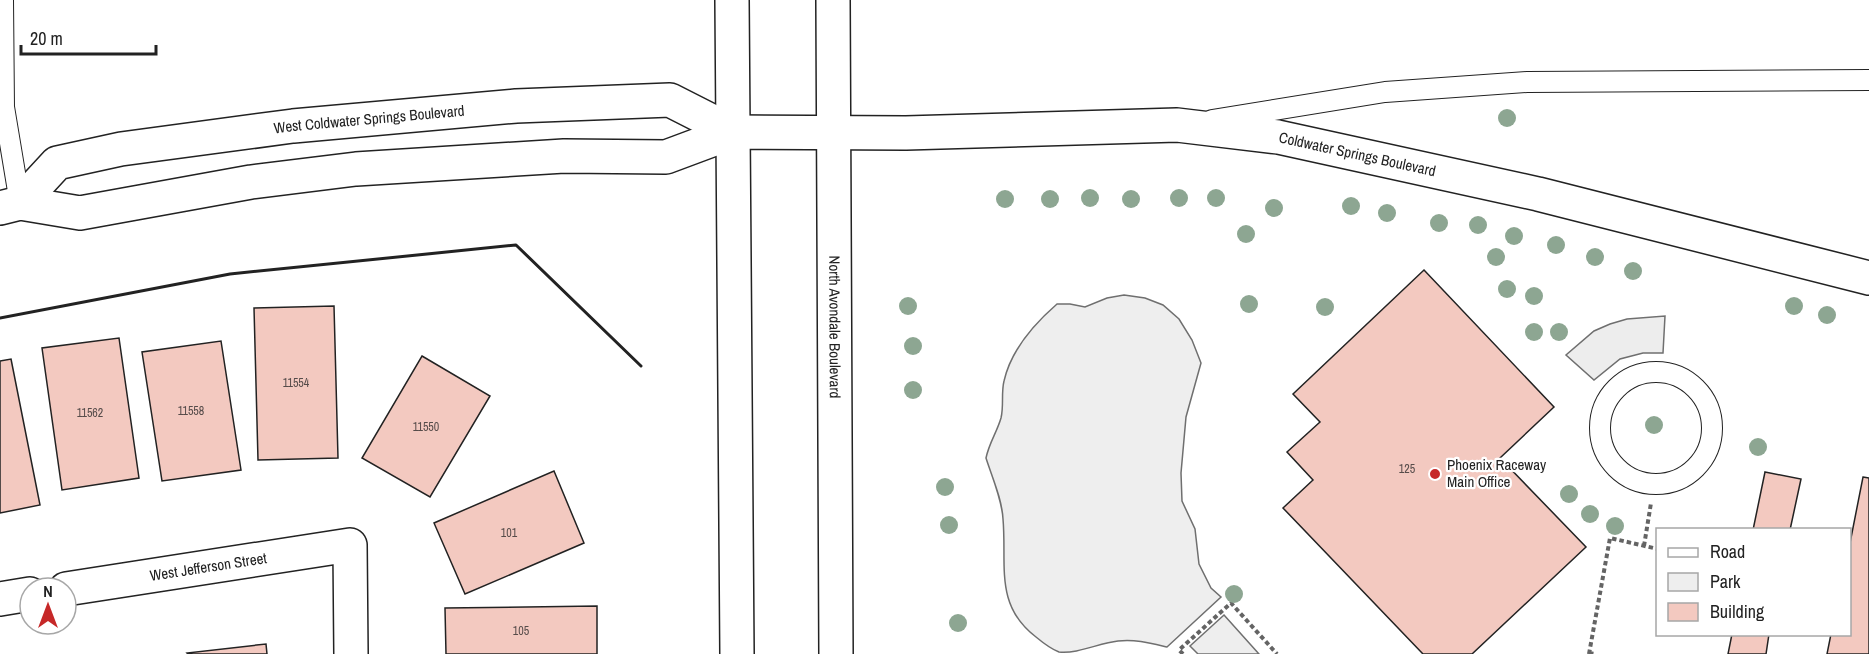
<svg xmlns="http://www.w3.org/2000/svg" width="1869" height="654" viewBox="0 0 1869 654" font-family="'Archivo Narrow',sans-serif">
<rect width="100%" height="100%" fill="#fff"/>
<path fill="#eee" stroke="#6f6f6f" stroke-width="1.5" d="M1124,295L1145,298L1163,305L1179,319L1192,340L1201,363L1186,417L1181,473L1182,501L1195,529L1199,564L1211,588L1221,597L1167,647C1150,643 1135,639 1118,641C1099,643 1078,654 1059,652C1051,649 1042,642 1036,637C994,605 1007,565 1003,519C1002,499 992,477 986,458C989,443 997,432 1001,418C1004,406 1001,393 1004,381C1011,350 1034,324 1057,304H1070L1085,307L1107,298Z
M1224,615L1259,654H1198L1190,646Z"/>
<path fill="#ededed" stroke="#6f6f6f" stroke-width="1.5" d="M1665,316L1663,353H1643L1620,359L1594,380L1566,355L1594,331L1610,324L1627,319Z"/>
<path fill="#f3c9c0" stroke="#222" stroke-width="1.5" d="M1424,270L1554,407L1500,458L1586,547L1472,654H1423L1283,508L1313,480L1287,452L1320,422L1293,394Z
M334,306L338,458L258,460L254,308Z
M119,338L139,478L62,490L42,348Z
M221,341L241,470L162,481L142,352Z
M422,356L490,396L430,497L362,458Z
M11,359L40,505L0,513V361Z
M554,471L584,543L465,594L434,523Z
M1765,472L1801,479L1790,530H1753Z
M1863,477L1869,478V654H1827L1831,634H1850V543Z
M597,606V654H446L445,608Z
M1732,634H1769L1766,654H1728Z
M266,644L267,654H188L187,653Z"/>
<g fill="none" stroke-linecap="round" stroke-linejoin="round">
<g stroke="#222" stroke-width="22">
<path id="lane" d="M3,0L4,107L20,203
M1212,120L1385,92L1527,82L1869,80
M1600 428a56 56 0 1 1 112 0a56 56 0 1 1-112 0Z"/>
</g>
<g stroke="#222" stroke-width="36">
<g id="street">
<path id="s1" d="M66,589L350,545L351,654"/>
<path d="M0,599L30,594"/>
</g>
</g>
<g stroke="#222" stroke-width="36">
<g id="secondary">
<path d="M732,0L737,654"/>
<path id="s2" d="M833,0L836,654"/>
<path id="s3" d="M20,203L57,163L121,149L293,126L516,106L670,100L733,132"/>
<path id="s4" d="M0,208L20,203L80,213L251,182L356,169L564,156L666,157L733,132L906,133L1177,125L1278,137L1538,194L1869,278"/>
</g>
</g>
<path stroke="#646464" stroke-width="4" stroke-dasharray="4.5 3" stroke-linecap="butt" d="M1644,546L1651,503
M1589,653L1596,654
M1183,654L1179,650L1231,603L1277,654
M1589,654L1610,538L1658,549"/>
<use href="#lane" stroke="#fff" stroke-width="20"/>
<use href="#street" stroke="#fff" stroke-width="33"/>
<use href="#secondary" stroke="#fff" stroke-width="33"/>
<path stroke="#222" stroke-width="3" d="M0,318L230,274L516,245L641,366"/>
</g>
<g fill="#8da692">
<circle cx="1507" cy="118" r="9"/>
<circle cx="1090" cy="198" r="9"/>
<circle cx="1179" cy="198" r="9"/>
<circle cx="1216" cy="198" r="9"/>
<circle cx="1005" cy="199" r="9"/>
<circle cx="1050" cy="199" r="9"/>
<circle cx="1131" cy="199" r="9"/>
<circle cx="1351" cy="206" r="9"/>
<circle cx="1274" cy="208" r="9"/>
<circle cx="1387" cy="213" r="9"/>
<circle cx="1439" cy="223" r="9"/>
<circle cx="1478" cy="225" r="9"/>
<circle cx="1246" cy="234" r="9"/>
<circle cx="1514" cy="236" r="9"/>
<circle cx="1556" cy="245" r="9"/>
<circle cx="1496" cy="257" r="9"/>
<circle cx="1595" cy="257" r="9"/>
<circle cx="1633" cy="271" r="9"/>
<circle cx="1507" cy="289" r="9"/>
<circle cx="1534" cy="296" r="9"/>
<circle cx="1249" cy="304" r="9"/>
<circle cx="908" cy="306" r="9"/>
<circle cx="1794" cy="306" r="9"/>
<circle cx="1325" cy="307" r="9"/>
<circle cx="1827" cy="315" r="9"/>
<circle cx="1534" cy="332" r="9"/>
<circle cx="1559" cy="332" r="9"/>
<circle cx="913" cy="346" r="9"/>
<circle cx="913" cy="390" r="9"/>
<circle cx="1654" cy="425" r="9"/>
<circle cx="1758" cy="447" r="9"/>
<circle cx="945" cy="487" r="9"/>
<circle cx="1569" cy="494" r="9"/>
<circle cx="1590" cy="514" r="9"/>
<circle cx="949" cy="525" r="9"/>
<circle cx="1615" cy="526" r="9"/>
<circle cx="1234" cy="594" r="9"/>
<circle cx="958" cy="623" r="9"/>
</g>
<circle fill="#c62828" stroke="#fff" stroke-width="2" cx="1435" cy="474" r="6"/>
<g text-anchor="middle" stroke-width="4.5" stroke-linejoin="round" paint-order="stroke">
<g font-size="12" fill="#564c4a">
<text x="296" y="387">11554</text>
<text x="191" y="415">11558</text>
<text x="90" y="417">11562</text>
<text x="426" y="431">11550</text>
<text x="1407" y="473">125</text>
<text x="509" y="537">101</text>
<text x="521" y="635">105</text>
</g>
<g font-size="15" fill="#222" stroke="#fff">
<text dy="5" stroke="none"><textPath href="#s3" startOffset="370">West Coldwater Springs Boulevard</textPath></text>
<text dy="5" stroke="none"><textPath href="#s4" startOffset="1370">Coldwater Springs Boulevard</textPath></text>
<text dy="5" stroke="none"><textPath href="#s2" startOffset="327">North Avondale Boulevard</textPath></text>
<text dy="5" stroke="none"><textPath href="#s1" startOffset="144">West Jefferson Street</textPath></text>
</g>
<g font-size="15" fill="#222" stroke="#fff" text-anchor="start">
<text x="1447" y="470">Phoenix Raceway<tspan x="1447" dy="17">Main Office</tspan></text>
</g>
</g>
<rect x="1656" y="528" width="195" height="108" fill="#ffffff" stroke="#a7a7a7" stroke-width="1.5"/>
<rect x="1668" y="548" width="30" height="9" fill="#ffffff" stroke="#a7a7a7" stroke-width="1.5"/>
<text x="1710" y="558" font-size="18" fill="#222222">Road</text>
<rect x="1668" y="573" width="30" height="18" fill="#eeeeee" stroke="#a7a7a7" stroke-width="1.5"/>
<text x="1710" y="588" font-size="18" fill="#222222">Park</text>
<rect x="1668" y="603" width="30" height="18" fill="#f3c9c0" stroke="#a7a7a7" stroke-width="1.5"/>
<text x="1710" y="618" font-size="18" fill="#222222">Building</text>
<g transform="translate(48 606)"><circle r="28" fill="#ffffff" stroke="#a7a7a7" stroke-width="1.5"/>
<path d="M0-4.5L10 22L0 15L-10 22Z" fill="#c62828"/>
<text y="-9" font-size="16" font-weight="bold" text-anchor="middle" fill="#222222">N</text>
</g>
<path d="M21 45v9h135v-9" fill="none" stroke="#222222" stroke-width="3"/>
<text x="30" y="45" font-size="18" fill="#222222" stroke="#ffffff" stroke-width="4.5" paint-order="stroke">20 m</text>
</svg>
